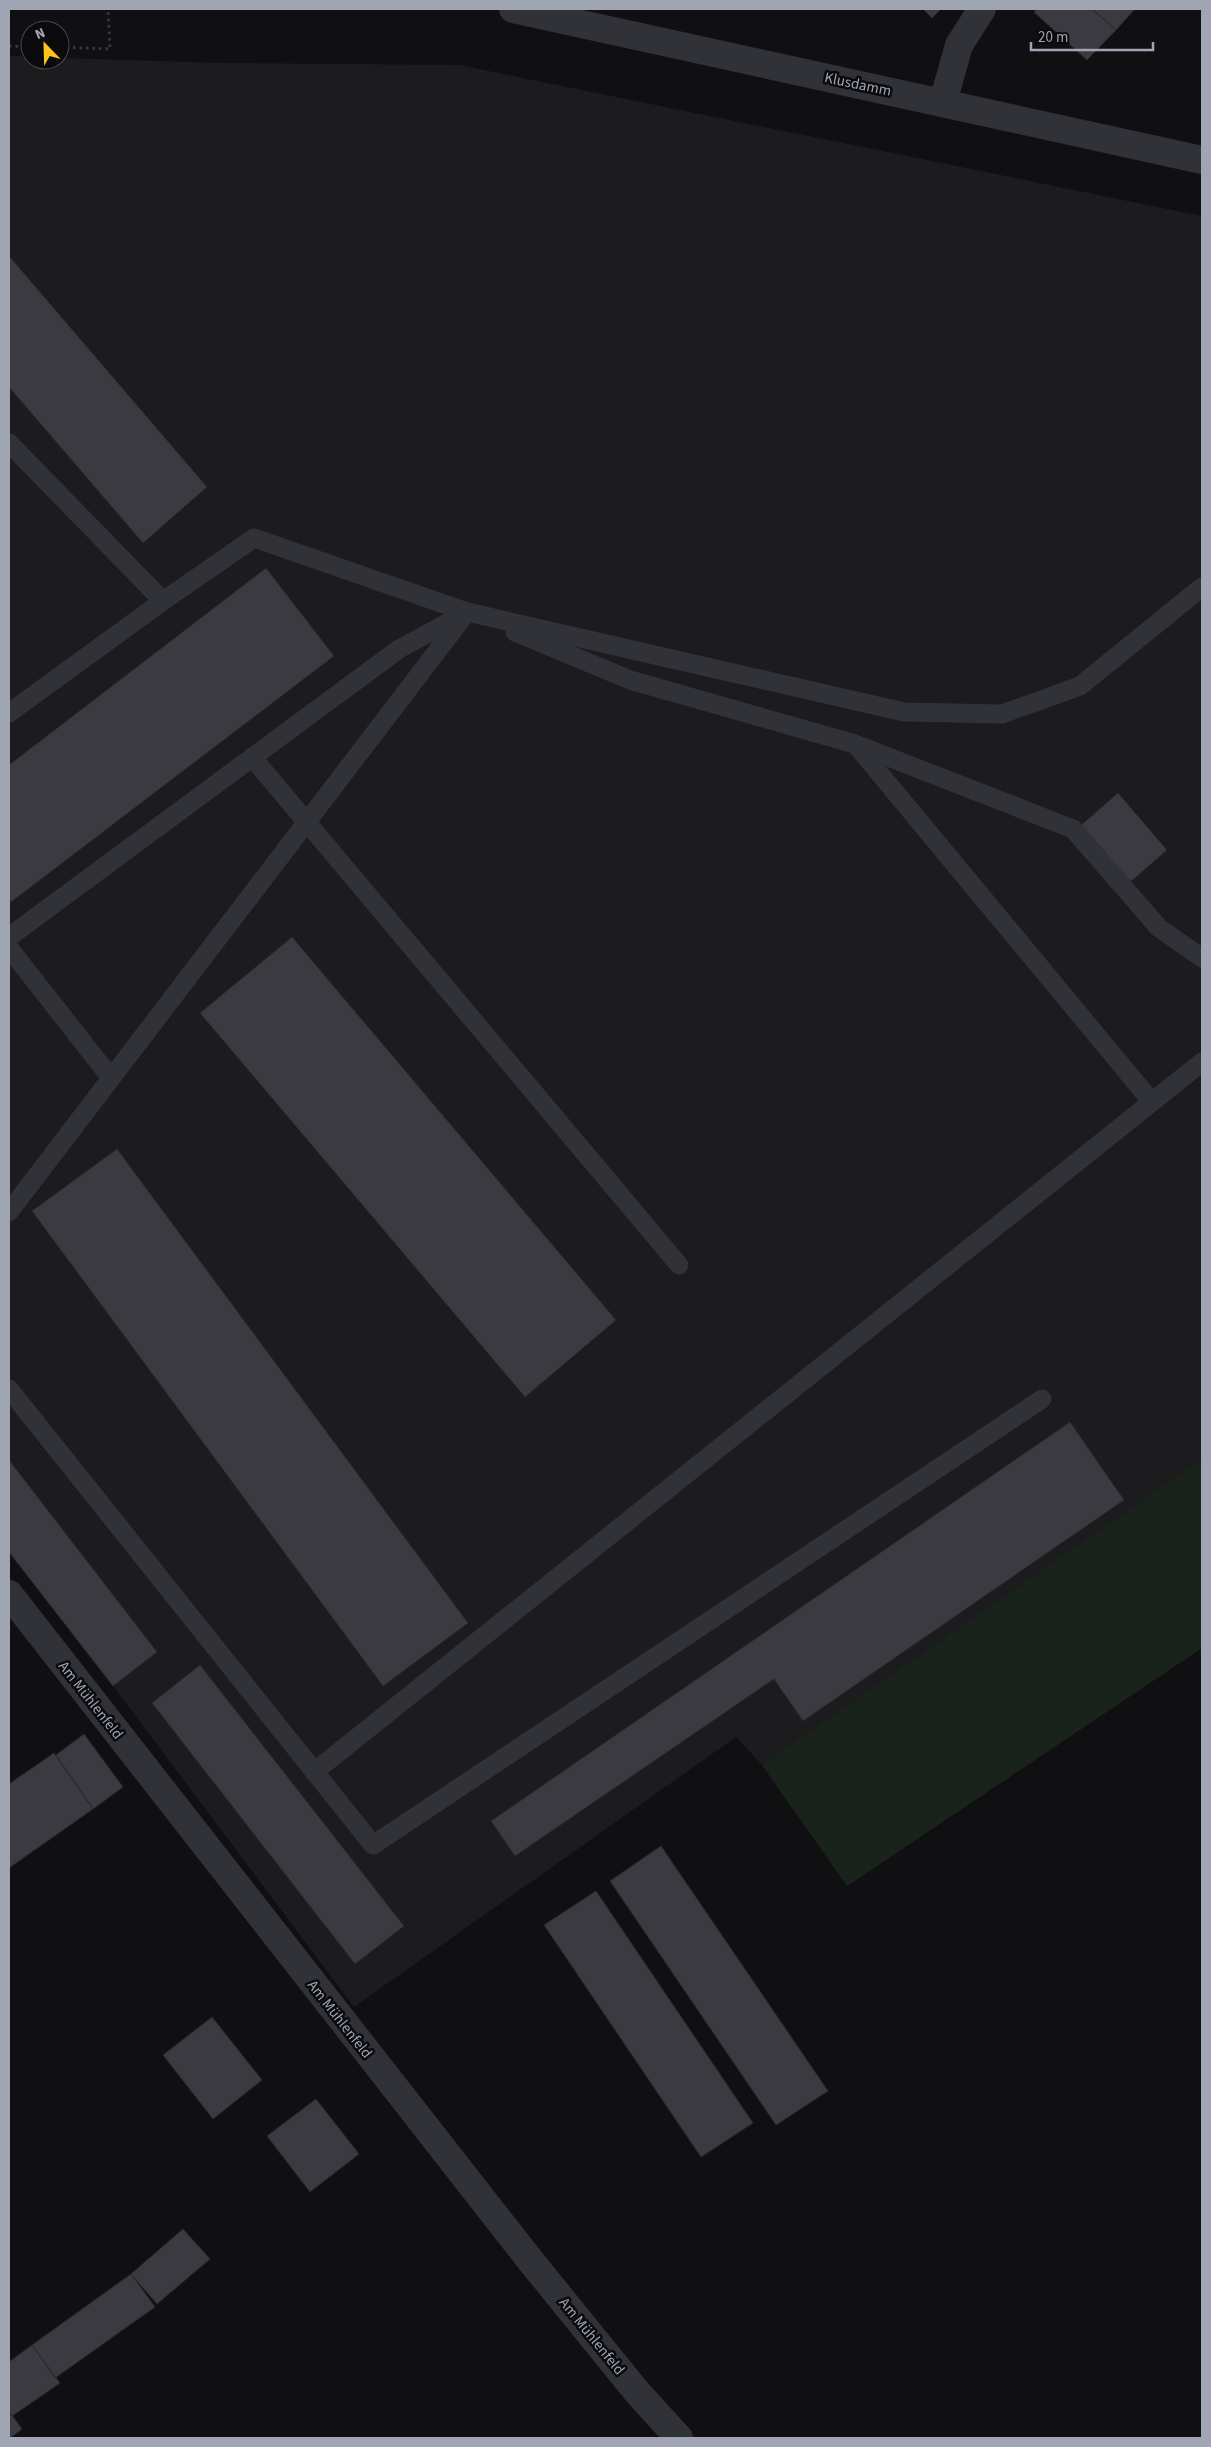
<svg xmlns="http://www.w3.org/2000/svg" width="1211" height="2447" viewBox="0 0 1211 2447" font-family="'Source Sans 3',sans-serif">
<rect width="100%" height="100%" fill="#101012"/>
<path fill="#1c1c1f" d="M9,56L30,57V60H60V58L222,63L459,65L1202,216V1648L847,1886L762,1765L736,1737L354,2007L113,1686L9,1552Z"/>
<path fill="#1a221c" d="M1202,1459V1648L847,1886L762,1765Z"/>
<path fill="#3a3a40" stroke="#2a2a2e" d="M923,9H941L932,18Z
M1037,9H1092L1116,30L1087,60L1034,12Z
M1092,9H1135L1116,30Z
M9,256L207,487L143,543L9,387Z
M266,568L334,656L11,902L9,899V765Z
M1118,793L1167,850L1129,883L1079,827Z
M292,937L616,1320L525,1397L200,1013Z
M117,1149L468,1623L383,1686L32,1211Z
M1070,1422L1124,1500L803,1721L774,1679L515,1856L491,1821Z
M9,1460L157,1652L113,1686L9,1552Z
M200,1665L404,1926L355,1964L152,1703Z
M84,1734L123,1787L93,1809L56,1755Z
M54,1753L93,1809L9,1868V1784Z
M661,1846L828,2091L776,2125L610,1881Z
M596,1891L753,2123L701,2157L544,1925Z
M212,2017L262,2080L213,2119L163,2055Z
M316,2099L359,2154L310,2192L267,2136Z
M183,2229L210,2259L157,2304L131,2274Z
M131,2274L155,2307L55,2378L32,2345Z
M32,2345L60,2383L12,2416L9,2411V2362Z
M9,2411L22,2429L10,2438H9Z"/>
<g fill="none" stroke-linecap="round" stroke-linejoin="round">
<path stroke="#37383e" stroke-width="3" stroke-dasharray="2.5 4" stroke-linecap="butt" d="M9,46L30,47
M60,47L110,49L108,9"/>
<path stroke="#313237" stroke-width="19" d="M9,443L163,601
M515,632L630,680L855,744L1073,829L1159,928L1202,958
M9,713L163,601L254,538L467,612L904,712L1002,714L1080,686L1202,587
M856,745L1152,1102
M252,757L679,1265
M9,937L399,649L462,615
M9,948L111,1078
M9,1212L467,612
M9,1389L373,1845L1042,1399
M314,1772L1202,1062"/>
<path stroke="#313237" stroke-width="28" d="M513,9L1202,160
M943,102L959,45L982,9
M9,1594L530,2260L637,2392L679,2438"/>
</g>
<g text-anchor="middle" stroke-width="5" stroke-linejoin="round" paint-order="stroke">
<g font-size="15" fill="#a0a5b4" stroke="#0b0b0d">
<text transform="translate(858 84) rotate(12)" y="5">Klusdamm</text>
<text transform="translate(91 1700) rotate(52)" y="5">Am Mühlenfeld</text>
<text transform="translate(340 2019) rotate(52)" y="5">Am Mühlenfeld</text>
<text transform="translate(592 2336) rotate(51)" y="5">Am Mühlenfeld</text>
</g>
</g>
<rect width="1211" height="2447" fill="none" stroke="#a0a5b4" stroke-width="20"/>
<g transform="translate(45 45) rotate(337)"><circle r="24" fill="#0b0b0d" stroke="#474950"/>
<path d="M0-4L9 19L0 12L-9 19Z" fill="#ffc21b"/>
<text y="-8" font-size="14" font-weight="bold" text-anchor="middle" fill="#a0a5b4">N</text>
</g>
<path d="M1031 42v8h122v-8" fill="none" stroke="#a0a5b4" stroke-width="2.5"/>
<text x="1038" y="42" font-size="15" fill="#a0a5b4" stroke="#0b0b0d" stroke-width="4" paint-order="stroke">20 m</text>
</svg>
